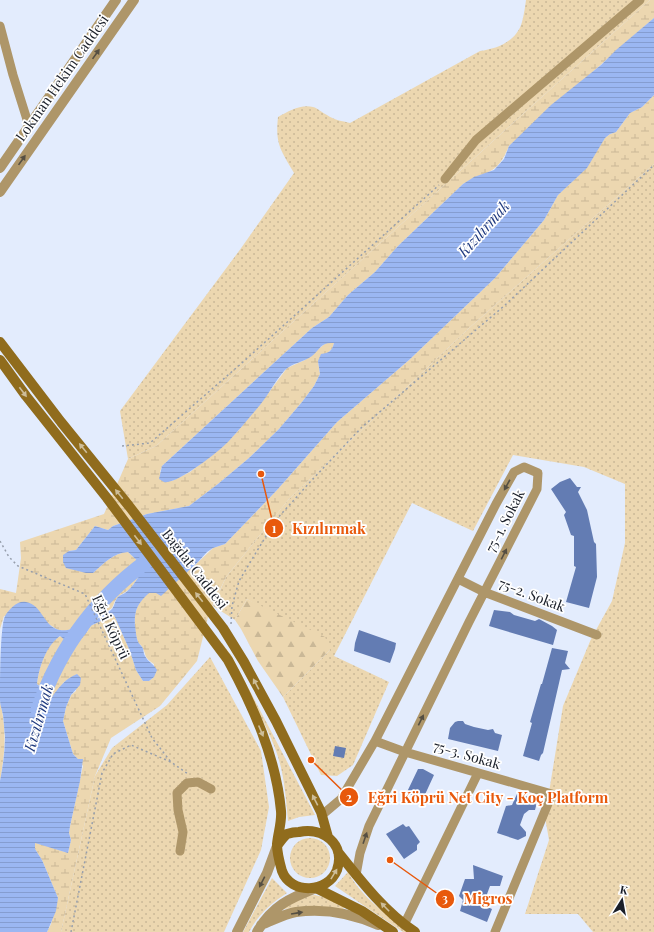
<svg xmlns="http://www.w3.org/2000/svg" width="654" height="932" viewBox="0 0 654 932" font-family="'Playfair Display',serif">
<defs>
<pattern id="grass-dots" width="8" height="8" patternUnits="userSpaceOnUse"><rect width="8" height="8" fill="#ecd7b0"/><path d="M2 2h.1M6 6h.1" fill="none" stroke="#cab897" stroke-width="1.8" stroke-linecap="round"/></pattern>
<pattern id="forest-firs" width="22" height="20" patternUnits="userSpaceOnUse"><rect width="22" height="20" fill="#ecd7b0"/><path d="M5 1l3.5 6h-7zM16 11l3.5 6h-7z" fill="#cab897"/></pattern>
<pattern id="wetland-marsh" width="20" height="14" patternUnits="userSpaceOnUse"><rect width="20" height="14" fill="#ecd7b0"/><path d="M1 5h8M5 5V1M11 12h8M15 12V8" fill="none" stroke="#cab897"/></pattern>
<pattern id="water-rules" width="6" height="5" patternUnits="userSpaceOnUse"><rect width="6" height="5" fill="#9bb7f2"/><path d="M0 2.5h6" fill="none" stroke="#859dd0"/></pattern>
</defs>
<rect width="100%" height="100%" fill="#e3ecfd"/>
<path fill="url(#grass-dots)" d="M526,0H650L524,113L156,446L128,459L120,411L239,251L294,173C281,150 275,145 278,117C289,111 301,104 313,107C318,108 322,113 327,115C334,120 342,121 350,123L480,51C497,49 517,41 522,22C524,15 525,7 526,0Z
M654,164V932H593L578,914H525L549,840L545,817L563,706L591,639L612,601L625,543V484L584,467L513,455L473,531L412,503L334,656L389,682L353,765L337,776L321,775L283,697L330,650L247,599L235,620L213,606L226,577L289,499L468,329Z
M222,643L231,655L315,815L299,817L288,821C286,798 284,771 275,748C261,712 239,679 219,646Z
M210,657L261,751L269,807L261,850L224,932H61L95,776L112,748L167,705Z
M290 858a20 20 0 1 1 40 0a20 20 0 1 1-40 0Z
M348,872C362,898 386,914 410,932H403L335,886Z
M272,878L287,893C271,903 258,915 249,932H243Z
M315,895L323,897L344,906L343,910L311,906L284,909V907L306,896Z"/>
<path fill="url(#forest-firs)" d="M247,599L325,637L330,650L283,697L258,661L241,629L235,620Z"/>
<path fill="url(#wetland-marsh)" d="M650,0H654V18C605,60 558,104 509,146C496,177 488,169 463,184L398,246L375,272L348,295L329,317L312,328L162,466L160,472L172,481L190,472L217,451L237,432L260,404L287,368L305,360L327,342L334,343L332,349L318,361L320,374L314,386L302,402L279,429L249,458L218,484L189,506L147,514L113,526L108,530L95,526L76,550L69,551L93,573C104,563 113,553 128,552L143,566L142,573L138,578L130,589L119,596L115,601L112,608L88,624L65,631L58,630L47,623L4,616L0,629V589L16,593L21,558L20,542L104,514L128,459L156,446L524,113Z
M654,95V164L468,329L289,499L226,577L209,613L197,661L160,706L111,738L95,776L61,932H47L51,924L58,898L42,860L35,849V842L68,853L71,840L69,833L70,826L83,766L78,759L73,754L63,721L66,707L71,695L76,691L77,674L64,682L52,698L37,684C38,671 46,643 59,637C67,633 79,634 87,632L90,626L114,615L130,651L136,670L143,681H149L154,677V664C143,657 147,655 142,647C139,642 141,647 138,642C136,637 135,631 135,626C134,611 137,604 148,593H156L193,567L213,548L225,544L277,490L337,422L409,360L495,278L544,220L558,195L577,177L605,138L610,134L616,132L630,113L642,107Z
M0,702C7,728 5,754 0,781Z"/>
<path fill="url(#water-rules)" d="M654,18V95L642,107L630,113L616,132L610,134L605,138L587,168L558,195L544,220L495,278L409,360L337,422L277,490L225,544L213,548L207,552L198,562L161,596L156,593H149C137,604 134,611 135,626C136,632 136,637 138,642C139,644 141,645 142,647C144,649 143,653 145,656C148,662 154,664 157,670L154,677L149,681H143L136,670L130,651L114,615L90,626C84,640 73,648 60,636C46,646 39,667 37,684L52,697C59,687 65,679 77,674L81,678L80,685L71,695L66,707L63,721L73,754L78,759H83L80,781L70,826L69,833L71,840L68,853L35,843V849L42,860L58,898L56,911L47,932H0V781C3,766 5,751 5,736C4,729 4,722 3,715C2,710 0,705 0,700C0,685 0,626 5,616C9,609 18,600 26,602C43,605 43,627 60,630C71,633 104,617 112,609C115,605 115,599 119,596C121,595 123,594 125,593C132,588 141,575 143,566L128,552C113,553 104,563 93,573H86L66,568L63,562V555L69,551L76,550L95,526L108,530L113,526L147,514L189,506L218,484L249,458L279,429L302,402L314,386L320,374L318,361L321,354C329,353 332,351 334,343C321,342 321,348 312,356C304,362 292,363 285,370C275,381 269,394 260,405C250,417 239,430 228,442C219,451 177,485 164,482C162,481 161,480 159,479L162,466L312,328L329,317L348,295L375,272L398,246L463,184L474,177L494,170L504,159L509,146L551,105L601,65L616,50Z"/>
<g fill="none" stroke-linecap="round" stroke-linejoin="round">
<path stroke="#9bb7f2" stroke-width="15" d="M38,710C60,645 100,593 157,554"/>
</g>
<path fill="#637cb3" d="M570,478L577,487H581L578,492L587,510L594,542L596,544L597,577L589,608L566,602L576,567L574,566V536L571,535L564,515L566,512L551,489L560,482Z
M494,610L510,612L514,615L535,621L539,619L552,626L557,630L553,645L489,626Z
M359,630L396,643L395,649L390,663L354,651L355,643Z
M552,648L568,651L565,663L570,669L562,670L543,753L541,755L539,761L523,756L532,723L530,722L541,684H542Z
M458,721H463L465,724L474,727L488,730L493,729L495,733L502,735L498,751L448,739L450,728L455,722Z
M335,746L346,748L344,758L333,756Z
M418,769H423L434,775L422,801L414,797L407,792Z
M517,794L533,798L535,800L536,806L535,810H529L524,814L520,825L526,832V836L518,840L497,833L506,806L512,805Z
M403,824L406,827L409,826L420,842L417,845V850L404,859L386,834Z
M473,865L503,876L500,886H490L483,905L492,909L487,922L460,911L463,900L459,896L465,879H474Z"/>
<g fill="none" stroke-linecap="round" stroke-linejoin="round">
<path stroke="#969eac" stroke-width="1.5" stroke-dasharray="2 3" stroke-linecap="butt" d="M122,446L150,443L243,362L439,185
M0,541L9,557L18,566L85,594L152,738L171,762
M231,624L232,606L239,581L275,521L311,481L362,427L504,306L654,165
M71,932L102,773L113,754L131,745L171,762L188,774"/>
<path stroke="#ae9669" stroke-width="9" d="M0,26L13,75L29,126
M445,179L476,140L640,0
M458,579L484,592L597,635
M375,741L405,752L552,794L495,932
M322,815L341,799L375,741L496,504L514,472L524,467L538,473L537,489L469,622L369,826L360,853L356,875
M180,851L183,832L178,810L177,793L187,783L198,782L211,789
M404,925L478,773"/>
<path stroke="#ae9669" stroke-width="10" d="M0,168L116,0
M0,192L134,0
M261,925C272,921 284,914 296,912C325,908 351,913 378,925
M237,932L267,873L277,846
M257,932C272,906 290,898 316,888"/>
<path stroke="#906c1d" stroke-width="10" d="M0,342L61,422L129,506L223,628L244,662L276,721L321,812L328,837
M0,360L26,396L107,498L228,660C253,706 276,757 281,811C282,822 278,833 277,844C277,851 280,864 282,871C291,895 328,893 337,870C346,844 323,827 299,832C296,832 290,833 287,834C283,837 280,842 277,846
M338,852C361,881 384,911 415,932
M316,888L362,911L393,932"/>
</g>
<defs><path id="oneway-solid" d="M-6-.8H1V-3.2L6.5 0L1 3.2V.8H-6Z"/></defs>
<g fill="#554f43">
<use href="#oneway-solid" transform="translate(96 54) rotate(-55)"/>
<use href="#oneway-solid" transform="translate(22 160) rotate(-55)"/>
<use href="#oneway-solid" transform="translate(507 485) rotate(119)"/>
<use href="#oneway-solid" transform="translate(504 554) rotate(-63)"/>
<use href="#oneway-solid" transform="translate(421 720) rotate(-64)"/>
<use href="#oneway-solid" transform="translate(365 838) rotate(-71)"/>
<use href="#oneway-solid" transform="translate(262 882) rotate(117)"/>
<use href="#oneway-solid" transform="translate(297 913) rotate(-9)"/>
</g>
<g fill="#cdbd99">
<use href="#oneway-solid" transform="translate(23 392) rotate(53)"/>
<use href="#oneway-solid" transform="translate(83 448) rotate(-129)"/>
<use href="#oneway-solid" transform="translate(119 494) rotate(-129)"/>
<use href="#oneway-solid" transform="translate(138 540) rotate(53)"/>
<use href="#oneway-solid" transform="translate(199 597) rotate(-128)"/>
<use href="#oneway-solid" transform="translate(256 684) rotate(-118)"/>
<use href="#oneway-solid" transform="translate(261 731) rotate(67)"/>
<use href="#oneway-solid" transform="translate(315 800) rotate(-117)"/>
<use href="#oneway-solid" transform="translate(334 874) rotate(-59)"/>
<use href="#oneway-solid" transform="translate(385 907) rotate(-134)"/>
</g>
<g text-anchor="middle" stroke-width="3.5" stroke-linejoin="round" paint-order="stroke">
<g font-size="14" fill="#1a1f29" stroke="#fff">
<text transform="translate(62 78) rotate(-55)" y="5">Lokman Hekim Caddesi</text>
<text transform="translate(505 521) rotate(-63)" y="5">75-1. Sokak</text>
<text transform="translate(195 569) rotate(52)" y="5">Bağdat Caddesi</text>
<text transform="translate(532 595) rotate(21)" y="5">75-2. Sokak</text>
<text transform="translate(111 627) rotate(65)" y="5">Eğri Köprü</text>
<text transform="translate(467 755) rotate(16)" y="5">75-3. Sokak</text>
</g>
<g font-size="15" font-style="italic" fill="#1f3a7f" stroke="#fff">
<text transform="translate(484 229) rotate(-48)" y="5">Kızılırmak</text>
<text transform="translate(39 718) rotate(-74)" y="5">Kızılırmak</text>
</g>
</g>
<path fill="none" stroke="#e8590c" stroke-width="1.5" d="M261 474L274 528M311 760L349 797M390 860L445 899"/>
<g fill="#e8590c" stroke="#fff" stroke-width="1.5">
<circle cx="261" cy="474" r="4"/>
<circle cx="311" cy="760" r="4"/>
<circle cx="390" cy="860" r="4"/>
<circle cx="274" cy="528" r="10"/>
<circle cx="349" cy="797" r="10"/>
<circle cx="445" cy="899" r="10"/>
</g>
<g font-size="12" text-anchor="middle" font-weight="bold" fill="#fff">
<text x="274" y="533">1</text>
<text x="349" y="802">2</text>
<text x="445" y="903">3</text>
</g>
<g font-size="15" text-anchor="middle" font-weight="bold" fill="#e8590c" stroke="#fff" stroke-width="3.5" stroke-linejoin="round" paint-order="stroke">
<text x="329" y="534">Kızılırmak</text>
<text x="488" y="803">Eğri Köprü Net City - Koç Platform</text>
<text x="488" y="904">Migros</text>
</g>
<g transform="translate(622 900) rotate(11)" stroke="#ffffff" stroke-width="3" paint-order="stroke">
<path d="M0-3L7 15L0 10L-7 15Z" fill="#1a1f29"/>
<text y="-6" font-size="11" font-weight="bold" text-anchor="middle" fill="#1a1f29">K</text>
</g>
</svg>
